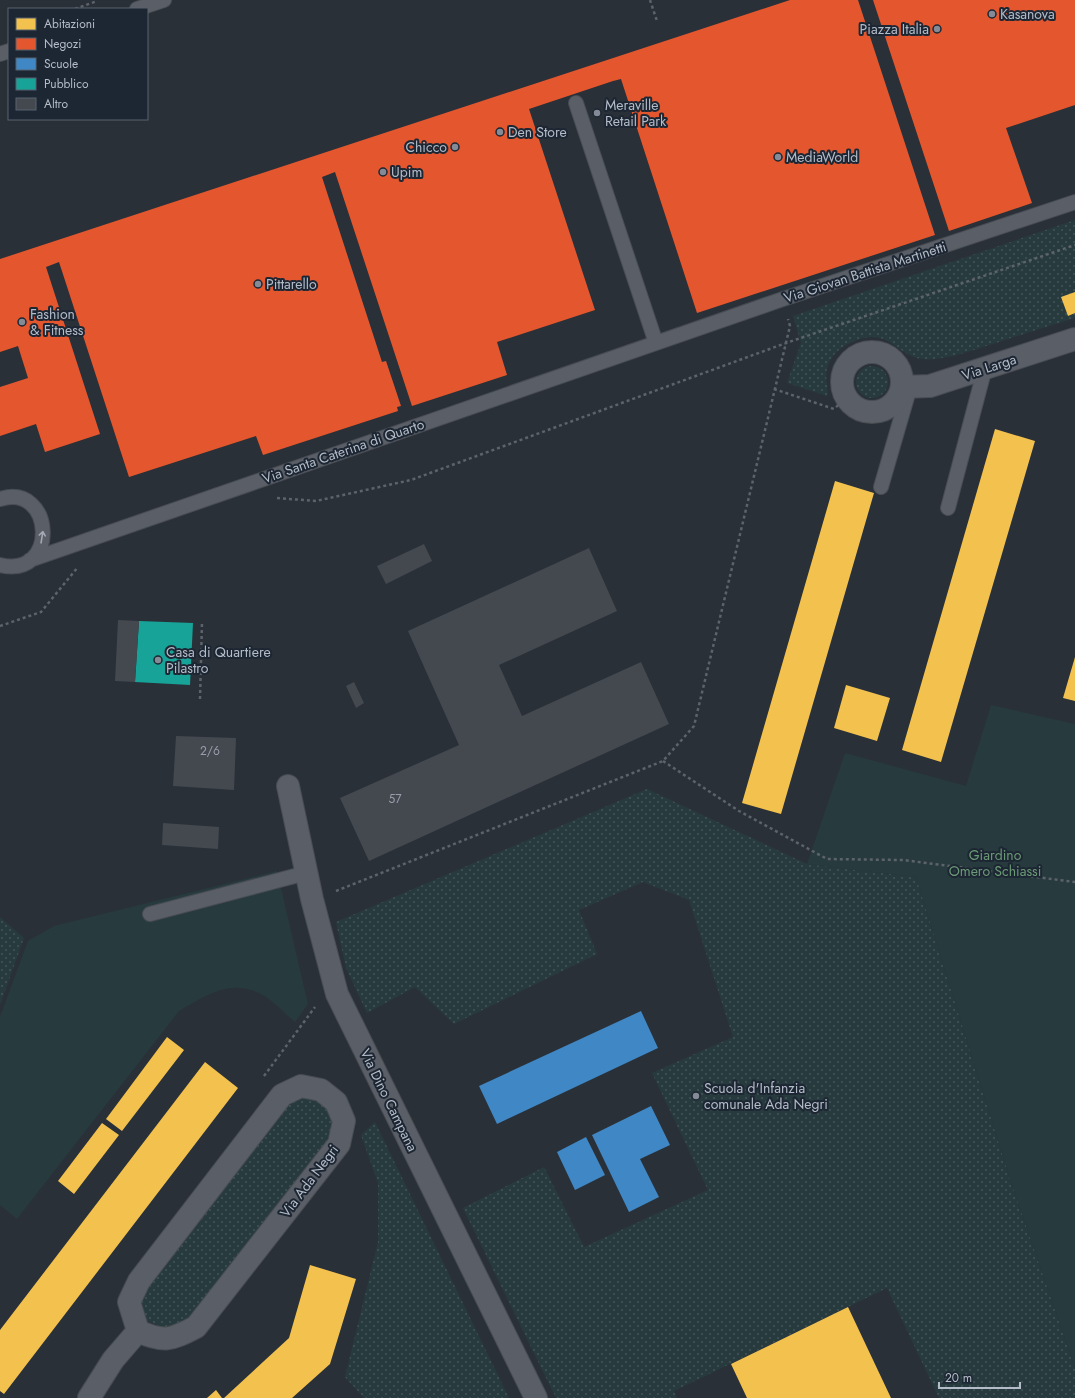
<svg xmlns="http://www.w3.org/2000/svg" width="1075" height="1398" viewBox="0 0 1075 1398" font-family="Jost,sans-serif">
<defs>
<pattern id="grass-dots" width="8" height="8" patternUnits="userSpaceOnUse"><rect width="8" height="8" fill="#273a3e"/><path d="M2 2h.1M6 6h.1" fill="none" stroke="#445559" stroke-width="1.8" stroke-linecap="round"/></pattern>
</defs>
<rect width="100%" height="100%" fill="#2a3038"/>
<path fill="url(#grass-dots)" d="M1075,220V318C1049,326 1023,334 996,343C976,349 955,357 934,359C895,364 894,322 850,343C841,347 833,354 829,363C823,375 829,386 827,396L787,383L801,343L793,316Z
M856 382a16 16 0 1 1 32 0a16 16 0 1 1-32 0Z
M647,789L807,864L916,877L1010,1179L1075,1368V1398H939L887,1288L674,1391L677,1398H556L463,1208L544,1167L584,1247L708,1190L652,1073L733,1037L689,900L643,882L579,910L597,954L454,1024L415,987L367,1013L346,968L336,922Z
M0,917L24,938L0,1005Z
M304,1095L318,1098L336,1120L330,1143L190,1323L172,1331L145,1320L138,1307L145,1285L288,1101Z
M375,1122L509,1398H364L345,1377L378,1242V1183L361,1135Z"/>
<path fill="#273a3e" d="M991,705L1075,724V1368L1010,1179L916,877L807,864L845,753L966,786Z
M277,871L308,1004L295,1022C284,1013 272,999 259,993C229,979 205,996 179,1011L17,1219L0,1205V1017L28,941L54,926Z"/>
<path fill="#f2c14e" d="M1075,292V313L1068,316L1061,297Z
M995,429L1035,441L941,762L902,750Z
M835,481L874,493L781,814L742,803Z
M1075,657V701L1063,698Z
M846,685L890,698L877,741L834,728Z
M167,1037L184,1050L122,1131L106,1119Z
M205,1062L238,1088L4,1394L0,1391V1330Z
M102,1123L119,1135L74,1194L58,1181Z
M310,1265L356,1279L330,1364L292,1398H224L289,1338Z
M848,1307L891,1398H747L731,1364Z
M216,1390L222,1398H207Z"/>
<path fill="#e4572e" d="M790,0H858L935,235L697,313L621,79L613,81L529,109L595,310L497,342L507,375L412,406L335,172L322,177L382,362L386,361L401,406L397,407L398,411L263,455L256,436L129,477L59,262L46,267L100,434L45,452L36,424L0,436V387L28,378L18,346L0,352V259Z
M873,0H1075V105L1006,128L1032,203L949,231Z"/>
<path fill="#3f88c5" d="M641,1011L658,1048L497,1124L479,1086Z
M651,1106L670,1145L640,1159L659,1197L629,1212L592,1135Z
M586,1137L605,1175L575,1190L557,1152Z"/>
<path fill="#17a398" d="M139,621L193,623L190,685L135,682Z"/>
<path fill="#444950" d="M424,544L432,561L386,584L377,566Z
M589,548L617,611L499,665L522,716L641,662L669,724L369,861L340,798L459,745L408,631Z
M118,620L139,621L135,682L115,681Z
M354,682L364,703L356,708L346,686Z
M176,736L236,738L234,790L173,786Z
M163,823L219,827L218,849L162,845Z"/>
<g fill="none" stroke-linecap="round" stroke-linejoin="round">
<g stroke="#484c53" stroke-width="16">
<path id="service" d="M137,9L164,0
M0,54L9,51
M576,103L656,343
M881,487L910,387
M0,499C54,482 60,579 0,565
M948,508L985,368
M30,560L783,299L1075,202
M150,914L306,873"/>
</g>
<g stroke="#484c53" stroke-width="24">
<path id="minor" d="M842 382a30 30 0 1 1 60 0a30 30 0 1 1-60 0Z
M902,387L930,386L1075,339
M288,786L312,899L337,994L536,1398
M89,1398L113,1360L138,1331L129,1302L139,1281L282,1095L301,1086L321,1090L336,1102L344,1121L339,1144L196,1327C171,1340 164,1343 138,1331"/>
</g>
<path stroke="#5d636a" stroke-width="2.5" stroke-dasharray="3 3" stroke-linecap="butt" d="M650,0L657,21
M75,9L97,1
M774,389L834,409L846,398
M277,498L316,501L411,480L786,343L1075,245
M0,626L41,612L78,567
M200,699L202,622
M663,761L739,811L827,859L903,860L1075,882
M336,891L663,761L694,726L790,326L788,319
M264,1076L315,1007"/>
<use href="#service" stroke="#5a5e66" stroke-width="14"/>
<use href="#minor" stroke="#5a5e66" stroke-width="22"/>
</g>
<defs><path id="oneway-shaft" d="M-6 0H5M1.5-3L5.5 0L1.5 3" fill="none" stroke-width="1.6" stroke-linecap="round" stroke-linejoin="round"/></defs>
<use stroke="#a2a9b5" href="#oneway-shaft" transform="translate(42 537) rotate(-81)"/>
<g fill="#848b96" stroke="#1d2633" stroke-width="1.5">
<circle cx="992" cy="14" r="4"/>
<circle cx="937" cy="29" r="4"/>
<circle cx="597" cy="113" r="4"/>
<circle cx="500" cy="132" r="4"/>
<circle cx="455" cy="147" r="4"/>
<circle cx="778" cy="157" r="4"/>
<circle cx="383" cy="172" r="4"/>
<circle cx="258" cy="284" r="4"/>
<circle cx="22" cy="322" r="4"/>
<circle cx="158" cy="660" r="4"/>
<circle cx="696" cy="1096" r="4"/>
</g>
<g text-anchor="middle" stroke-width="4" stroke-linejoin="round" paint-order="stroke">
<g font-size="12" fill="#989fab">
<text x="210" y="755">2/6</text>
<text x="395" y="803">57</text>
</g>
<g font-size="14" fill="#b4bcc9" stroke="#1d2633" text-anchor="start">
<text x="1000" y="19">Kasanova</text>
<text x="929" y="34" text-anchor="end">Piazza Italia</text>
<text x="605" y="110">Meraville<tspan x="605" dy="16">Retail Park</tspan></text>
<text x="508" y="137">Den Store</text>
<text x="447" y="152" text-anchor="end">Chicco</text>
<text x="786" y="162">MediaWorld</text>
<text x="391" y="177">Upim</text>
<text x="266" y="289">Pittarello</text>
<text x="30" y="319">Fashion<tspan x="30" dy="16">&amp; Fitness</tspan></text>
<text x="166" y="657">Casa di Quartiere<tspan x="166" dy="16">Pilastro</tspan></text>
<text x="704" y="1093">Scuola d'Infanzia<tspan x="704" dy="16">comunale Ada Negri</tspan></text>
</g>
<g font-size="14" fill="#b4bcc9" stroke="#1d2633">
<text transform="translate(865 272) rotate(-18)" y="5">Via Giovan Battista Martinetti</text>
<text transform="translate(989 367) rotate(-18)" y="5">Via Larga</text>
<text transform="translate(343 451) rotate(-19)" y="5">Via Santa Caterina di Quarto</text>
<text transform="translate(389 1100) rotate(64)" y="5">Via Dino Campana</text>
<text transform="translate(309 1181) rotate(-53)" y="5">Via Ada Negri</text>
</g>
<g font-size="14" fill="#6b9a76" stroke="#1d2633">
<text x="995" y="860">Giardino<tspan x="995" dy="16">Omero Schiassi</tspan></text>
</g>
</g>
<rect x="8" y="8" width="140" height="112" fill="#1d2633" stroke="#59626f"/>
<rect x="16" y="18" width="20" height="12" fill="#f2c14e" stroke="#59626f"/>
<text x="44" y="28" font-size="12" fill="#b4bcc9">Abitazioni</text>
<rect x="16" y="38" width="20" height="12" fill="#e4572e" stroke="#59626f"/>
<text x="44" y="48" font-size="12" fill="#b4bcc9">Negozi</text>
<rect x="16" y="58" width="20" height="12" fill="#3f88c5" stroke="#59626f"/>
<text x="44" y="68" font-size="12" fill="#b4bcc9">Scuole</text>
<rect x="16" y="78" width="20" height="12" fill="#17a398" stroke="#59626f"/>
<text x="44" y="88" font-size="12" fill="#b4bcc9">Pubblico</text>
<rect x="16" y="98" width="20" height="12" fill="#444950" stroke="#59626f"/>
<text x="44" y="108" font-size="12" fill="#b4bcc9">Altro</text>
<path d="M939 1382v6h81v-6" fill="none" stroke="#b4bcc9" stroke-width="2"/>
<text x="945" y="1382" font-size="12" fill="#b4bcc9" stroke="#1d2633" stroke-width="3" paint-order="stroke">20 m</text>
</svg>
